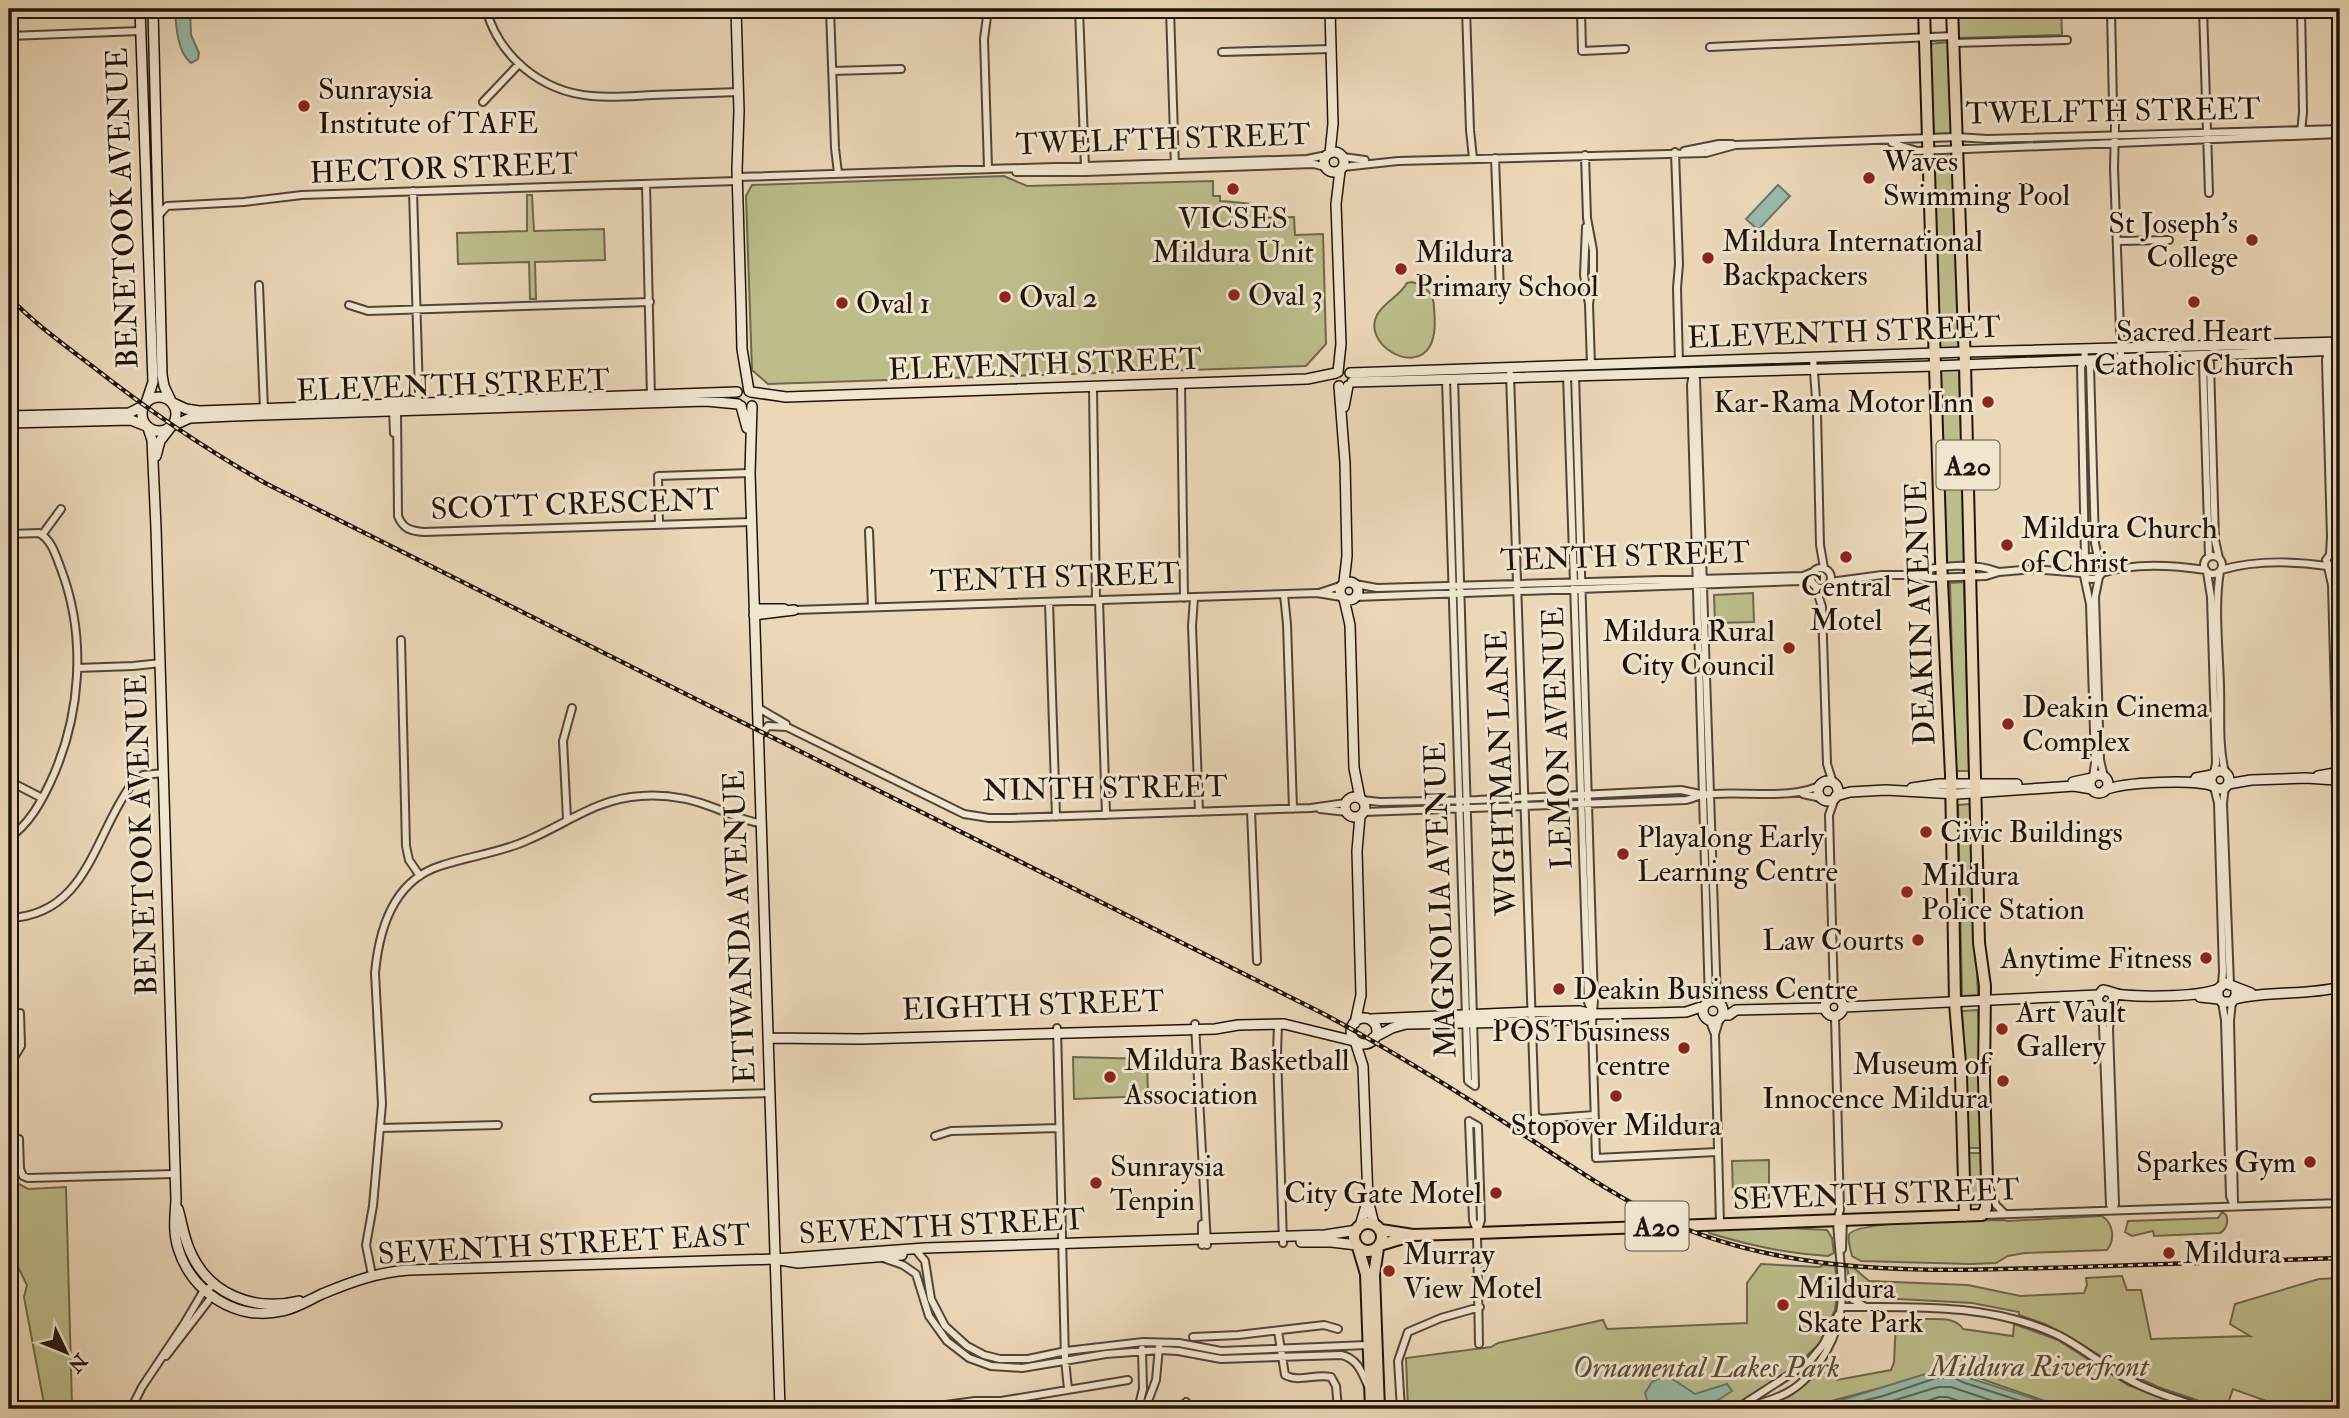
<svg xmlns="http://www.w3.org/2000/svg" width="2349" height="1418" viewBox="0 0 2349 1418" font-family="'IM FELL Double Pica',serif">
<rect width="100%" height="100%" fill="#ebd8b8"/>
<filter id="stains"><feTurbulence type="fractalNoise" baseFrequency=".00286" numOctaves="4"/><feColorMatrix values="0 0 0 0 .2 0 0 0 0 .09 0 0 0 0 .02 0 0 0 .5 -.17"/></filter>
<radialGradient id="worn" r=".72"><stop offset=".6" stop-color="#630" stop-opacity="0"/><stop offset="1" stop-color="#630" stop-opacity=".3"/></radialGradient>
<path fill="#bdbd8b" stroke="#6e684c" stroke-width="2" d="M1958,9H2061L2062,35L1959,38Z
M1948,42L1952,133L1934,134L1929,44Z
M1936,152H1951L1953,154L1960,348L1940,349L1933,155Z
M1004,176L1027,186L1213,181V196H1220V201C1233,201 1243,204 1254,204L1255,216L1257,218L1294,217L1295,235L1323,234L1326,344L1306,366L768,384L752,370L746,196L752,185Z
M527,195H532L534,231L604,229L605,260L535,262L536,299H530L529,262L458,264L457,233L527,231Z
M1412,282C1426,286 1434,293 1434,308C1435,320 1436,335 1430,346C1414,375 1362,344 1377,315C1384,302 1400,296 1407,283Z
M1939,369H1959L1965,564H1947Z
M1964,582L1969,771H1955L1950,583Z
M1753,593L1754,622L1715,623L1714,595Z
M1970,804L1978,995L1962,996L1958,805Z
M1978,1010L1983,1145L1981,1148H1968L1962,1011Z
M1073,1057L1147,1059L1148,1096L1074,1099Z
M1968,1153H1981L1984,1204L1968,1205Z
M1769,1160V1199L1746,1200L1745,1197H1733L1732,1161Z
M17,1183L28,1189L66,1187L72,1405L60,1409H45L24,1297L27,1285L9,1249V1189L13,1188Z
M2222,1212L2226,1215C2229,1221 2226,1230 2220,1233L2154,1236L2153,1231L2132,1236L2125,1232L2128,1221L2218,1218Z
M2102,1216C2114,1224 2115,1240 2107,1250L2025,1253L2008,1256L1996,1263L1970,1264L1861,1261L1852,1256C1851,1250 1847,1240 1849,1235C1854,1220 1982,1220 2003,1220L2008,1221Z
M1789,1228L1827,1230L1832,1238L1834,1253L1828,1256C1788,1254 1748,1245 1709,1233L1708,1230Z
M1761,1264L1819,1267L1824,1265L1835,1266L1838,1287L1835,1310L1820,1343L1793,1369L1729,1409H1408L1406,1358L1491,1347L1498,1343L1603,1320L1607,1329L1747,1323V1283Z
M1847,1267L1854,1268L1869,1281L1968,1285L2020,1296L2084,1293L2087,1285L2086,1278L2122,1276L2127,1290H2141L2151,1339L2250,1336L2230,1324L2235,1304L2319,1279L2340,1278V1409H2270L2272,1403L2233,1389L2226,1409H2223L2158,1387L2128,1373L2070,1337L2045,1324L2019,1315V1312L1972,1303L1862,1297L1850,1285Z
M1926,1319C1938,1319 1956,1317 1963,1329L2013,1336L2014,1324L2058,1340L2128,1385L2192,1409H2068L1964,1373L1962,1367L1955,1365L1952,1369L1820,1404L1807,1409H1752L1791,1395L1816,1374L1822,1372L1831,1374L1837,1380L1891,1370L1894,1362L1896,1321Z"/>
<path fill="#9ba" stroke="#69786b" stroke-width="2" d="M175,9H190L191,35L199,53L198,59L191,63C177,52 176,25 175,9Z
M1778,185L1790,196L1758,230L1746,219Z
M1963,1370V1376L2066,1409H1812L1935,1371Z
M1663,1376L1671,1378L1695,1394L1727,1384L1732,1391L1704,1409H1655L1647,1400L1645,1393L1652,1382Z"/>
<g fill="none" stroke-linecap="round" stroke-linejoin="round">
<path stroke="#5c675b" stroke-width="2" d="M1831,1409L1883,1396L1936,1378H1955L1962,1382L2045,1409
M1866,1409L1938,1387H1951L2017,1409
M1904,1409L1939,1397H1947L1982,1409"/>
<g stroke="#534437" stroke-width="10">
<path id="street" d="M486,9C499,57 542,92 592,96C612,98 632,96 652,95C681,94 710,93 739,92
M600,9H601
M830,9L835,148L838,173
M1079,9L1085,168
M1170,9L1175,168
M1466,9L1470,130L1473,158
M1581,9L1582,51L1625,49
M2111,9L2113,107
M2203,9L2209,193
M9,36L140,31
M1953,43L2067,40
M1710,47L1953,36
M1222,52L1331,49
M832,71L901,69
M483,102L519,64
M2113,104L2115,125L2114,168L2121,357
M2301,133L2303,112L2301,9
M1892,143L1917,151L2340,134
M1684,151L1719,144H1732
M1675,152L1679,264L1677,288L1679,363
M1585,155L1587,218L1593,250V278L1589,304
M1343,157L1365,160
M1495,158L1500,292
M1343,167L1398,161L1706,153L1735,145L1957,137L1987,139L2340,129
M988,168L984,39L988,9
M1016,172H1085L1314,164L1325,167
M737,177L1307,159L1327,155
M646,184L651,398
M413,191L419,394L417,405
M159,215L167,206L244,202L302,195L737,181
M1586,227L1584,275L1589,304L1591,365
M2117,241L2169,240
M259,285L264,410
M349,305L368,311L650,302
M2084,348L2085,358L2081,367L2085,558
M2328,350L2332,359L2336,535L2340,554L2332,552L2326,560L2331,569L2340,568
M2328,350L2326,360L2331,537L2330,554
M2207,354L2210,363L2215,540L2219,558
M2206,355L2203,363L2209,557
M1813,358L1817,413L1820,545L1824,568
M2086,359L2090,366L2095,543L2098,558
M1693,371L1696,379L1717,1001
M1693,373L1691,385L1709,1002
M1510,374L1535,1116L1541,1119L1594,1115
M1567,375L1588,1002L1592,1013
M1575,375L1594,1001L1592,1023L1596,1158L1717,1152
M1446,379L1468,1081L1475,1086L1454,378
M1181,384L1184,598
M1093,387L1096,600
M393,409L394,433
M397,409L398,516C403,529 411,531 424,532L751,522
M659,525L658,476L750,473
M869,531L872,607
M9,534L39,533C52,540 56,556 61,569C87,638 81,717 50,783C40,804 29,824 9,838
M42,535L61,509
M2204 565a9 9 0 1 1 18 0a9 9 0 1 1-18 0Z
M2081 568a11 11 0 1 1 22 0a11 11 0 1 1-22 0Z
M2328,567L2332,585L2337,770
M1811 578a10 10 0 1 1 20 0a10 10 0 1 1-20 0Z
M2221,570C2255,560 2292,561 2327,566
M2220,571C2214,608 2219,648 2220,686C2221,714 2218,745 2225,772
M2207,572L2211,597L2216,763L2214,773
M2340,572L2338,582L2340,602
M2102,573C2134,562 2173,565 2206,570
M1912,574C1937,565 1973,562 1999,572
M2084,576L2090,604L2095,763L2093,777
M2099,577L2095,597L2100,760L2104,777
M1830,582L1882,575H1911L1930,578L1986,576L1999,572L2033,569L2081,573
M1355,584L1377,588L1803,576L1813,572
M1815,585L1822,607L1827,764L1833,783
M1319,593L1340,586
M1284,595L1287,624L1293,809
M1355,597L1800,581L1813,583
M1194,598L1192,626L1199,812
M1099,600L1106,815
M1049,602L1056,817
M794,610L1317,593L1341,597
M401,640L406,846L409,860L420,876
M77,668L133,666L161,663
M757,707L786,724
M759,737L768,726L787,727L964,814L989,818H1010L1311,808L1346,803
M9,781L42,798
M2337,781L2340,896
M2214,787L2218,803L2223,972L2222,984
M2225,787L2223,803L2230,984
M1803,794L1821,798
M1362,800L1380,802L1477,800L1681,790L1700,794
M1320,809L1347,812
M1251,810L1257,961
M1364,812L1686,800C1691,799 1697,796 1702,795C1735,789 1794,802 1822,784
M567,819L563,741L572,708
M9,918C88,915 94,834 133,782L143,775L164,773
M1834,998L1829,815L1835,798
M2222,1002L2225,1020L2230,1196L2234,1206
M2232,1002L2230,1021L2234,1203
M2112,1004L2109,1029L2115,1204L2113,1210
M2099,1005L2103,1026L2110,1205L2113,1210
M1709,1019L1714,1032
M1195,1024L1207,1245
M1278,1024L1277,1053L1283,1243
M1057,1028L1065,1360L1068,1389
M9,1057L15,1056L21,1046L20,1013
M594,1098L769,1093
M1469,1121L1478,1126L1481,1220L1477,1233L1479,1344
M1469,1121L1473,1220L1477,1231
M381,1128L498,1125
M935,1136L951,1131L1059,1128
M19,1139L20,1169L23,1176L28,1178L175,1174
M1990,1190L1996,1205L2005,1214
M1982,1215L2340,1203
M1202,1224V1245
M1720,1224L1715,1034L1720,1018
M915,1249L925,1261L931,1299L945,1326L967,1346L984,1355L1000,1359H1028L1066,1351L1143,1342L1179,1343L1221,1351L1367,1345L1369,1347
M1842,1249L1843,1218
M883,1258L903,1265L916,1274L929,1316L947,1341L969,1358L991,1366L1022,1368L1106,1354L1160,1350L1178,1351L1221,1359L1341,1355C1357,1358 1362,1372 1368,1386
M372,1275L366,1245L373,1206L382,1104L375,973C379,929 393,881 440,866C469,856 500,853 528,840C566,824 598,798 641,796C667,794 692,799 715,808C730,814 744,821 760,823
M1842,1287L1852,1299L1864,1306
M9,1290L13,1287
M1841,1307C1914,1307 1990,1303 2058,1335C2082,1347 2102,1365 2126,1378C2151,1392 2179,1400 2206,1409
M1278,1331L1285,1375C1299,1383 1316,1373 1331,1377L1336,1386L1338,1409
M1193,1337L1238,1335L1324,1325L1338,1329
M166,1356L213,1295
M1186,1402L1191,1409
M131,1409L142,1387L184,1324L204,1290L215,1285
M916,1409L975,1401H1001L1128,1380
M1138,1409L1143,1389L1142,1349
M1145,1409L1156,1380L1159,1347
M1217,1409L1271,1405L1279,1409
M1401,1409L1398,1361L1408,1332L1441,1318L1480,1307
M1736,1409L1809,1362L1823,1345L1838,1315
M1745,1409C1759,1402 1776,1400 1790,1391C1805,1382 1817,1367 1826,1352C1852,1306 1839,1269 1837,1220L1840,1210L1835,1017"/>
</g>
<g stroke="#20130c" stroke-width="12">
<path id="secondary" d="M140,9L153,382L146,403
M153,9L162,375L164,386L171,401
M736,9L739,111L737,170L741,306L742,349L749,391
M1330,9L1333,124L1330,153
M1324 162a10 10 0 1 1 20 0a10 10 0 1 1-20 0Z
M1338,372L1341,344L1336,204L1340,171
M1350,373L1965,352L2340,342
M1352,382L1935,366L2340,350
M1339,386L1345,463L1347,556L1344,582
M751,392L786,397L1307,379L1336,373
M142 414a17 17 0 1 1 34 0a17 17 0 1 1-34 0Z
M171,402L186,409L199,411L737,392
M741,406L747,428
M752,406L750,473L780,1409
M1344,407L1348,386
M9,416L129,413L145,405
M9,423L131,420L146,426
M172,426L190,418L233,416L706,401L738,404
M148,428L152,440L156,528L176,1200C175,1216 173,1232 178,1248C191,1292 237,1322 282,1311C297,1308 309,1300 322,1294C351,1282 378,1272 409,1270L775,1259L925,1248L1325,1235L1357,1230
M156,456L160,441L170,428
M1340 591a9 9 0 1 1 18 0a9 9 0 1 1-18 0Z
M1344,599L1350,625L1354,768L1360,798
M754,609H784
M754,615L794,610
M2211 780a9 9 0 1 1 18 0a9 9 0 1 1-18 0Z
M2090 784a9 9 0 1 1 18 0a9 9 0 1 1-18 0Z
M2318,776L2335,773
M2196,778L2212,775
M1818 791a10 10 0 1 1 20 0a10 10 0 1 1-20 0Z
M2073,782L2092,778
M2228,784L2251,780L2306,778L2336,780
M1912,788L1939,784H2017
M2105,790C2124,782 2194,779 2213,786
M1836,796L1850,792L1886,790L1957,794L2074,786L2092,789
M1345 807a10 10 0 1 1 20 0a10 10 0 1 1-20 0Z
M2236,988V996L2232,1002H2222L2218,997V989L2225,983L2251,993
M2112,993L2114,998L2112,1004L2107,1007L2099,1005L2097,997L2103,990C2111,991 2116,995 2124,995C2145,997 2199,997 2218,989
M2200,997L2219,999
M1825 1007a9 9 0 1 1 18 0a9 9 0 1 1-18 0Z
M2235,999C2270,990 2306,996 2340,987
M1703 1011a10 10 0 1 1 20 0a10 10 0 1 1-20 0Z
M1844,1007L2098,995
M1723,1015H1729L1736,1010L1825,1008
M1351 1031a13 13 0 1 1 26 0a13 13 0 1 1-26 0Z
M1371,1019L1532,1012L1579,1011L1593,1014L1652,1013L1686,1012L1704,1006
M1355,1023L1361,995L1357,851L1360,816
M768,1038L861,1039L1215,1029L1238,1025L1284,1024L1354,1041
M1373,1038L1392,1028L1406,1024L1533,1022L1579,1019L1591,1015
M1355,1041L1363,1066L1368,1200L1374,1224
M178,1209C182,1223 184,1238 190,1251C209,1295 254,1312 299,1301
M1360,1226L1367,1202
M1301,1242H1331L1357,1245
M780,1260L798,1263L902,1255"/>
</g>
<g stroke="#20130c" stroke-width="14">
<path id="highway" d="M1924,9L1941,560L1951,775L1955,1003L1961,1075L1965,1216
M1354 1237a14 14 0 1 1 28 0a14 14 0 1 1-28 0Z
M1381,1230L1413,1235L1477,1233L1982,1215L1986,1208L1987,1180L1984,1080L1985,986L1979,943L1965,364L1952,9
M1380,1245L1410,1236
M1358,1247L1366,1274L1371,1409
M1378,1248L1374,1275L1379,1409"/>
</g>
<use href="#street" stroke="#f2e6d1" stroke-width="6"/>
<use href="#secondary" stroke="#f2e6d1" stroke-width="9"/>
<use href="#highway" stroke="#ebd8b8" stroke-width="10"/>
<g stroke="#20130c" stroke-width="4.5">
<path id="rail" d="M9,297C34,323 63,344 92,366C148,410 205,449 267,484L1322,1013C1393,1051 1460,1093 1527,1137C1572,1166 1617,1198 1667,1221C1796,1279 1941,1271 2079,1267C2166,1264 2253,1261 2340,1258"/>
</g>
<use href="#rail" stroke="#f2e6d1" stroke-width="2" stroke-dasharray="5" stroke-linecap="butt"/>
</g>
<g fill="#8f2418" stroke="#f2e6d1" stroke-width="2.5">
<circle cx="304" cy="106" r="7"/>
<circle cx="1869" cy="178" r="7"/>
<circle cx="1233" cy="189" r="7"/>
<circle cx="2252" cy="240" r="7"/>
<circle cx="1708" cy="258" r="7"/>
<circle cx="1401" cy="269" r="7"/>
<circle cx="1234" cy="295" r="7"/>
<circle cx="1005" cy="297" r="7"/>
<circle cx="2194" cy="302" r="7"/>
<circle cx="842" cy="303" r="7"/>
<circle cx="1988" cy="402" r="7"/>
<circle cx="2007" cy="545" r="7"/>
<circle cx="1846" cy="557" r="7"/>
<circle cx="1789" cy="648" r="7"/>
<circle cx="2008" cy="724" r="7"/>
<circle cx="1926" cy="832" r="7"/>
<circle cx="1623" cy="854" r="7"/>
<circle cx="1907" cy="892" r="7"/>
<circle cx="1918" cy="940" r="7"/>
<circle cx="2206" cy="958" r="7"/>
<circle cx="1559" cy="989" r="7"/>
<circle cx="2002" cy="1029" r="7"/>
<circle cx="1684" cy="1048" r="7"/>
<circle cx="1110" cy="1077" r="7"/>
<circle cx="2003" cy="1081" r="7"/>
<circle cx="1616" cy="1096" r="7"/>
<circle cx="2310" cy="1162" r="7"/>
<circle cx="1096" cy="1183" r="7"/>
<circle cx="1496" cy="1193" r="7"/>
<circle cx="2169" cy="1253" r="7"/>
<circle cx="1389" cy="1271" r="7"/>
<circle cx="1783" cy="1305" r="7"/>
</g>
<g text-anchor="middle" stroke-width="6" stroke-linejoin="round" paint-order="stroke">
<g fill="#f2e6d1" stroke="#5f5247" stroke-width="2">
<rect x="1936.5" y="440.5" width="63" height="49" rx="5"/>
<rect x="1625.5" y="1201.5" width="63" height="49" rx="5"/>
</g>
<g font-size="28" font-weight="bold" fill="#20130c">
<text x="1968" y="475">A20</text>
<text x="1657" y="1236">A20</text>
</g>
<g font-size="30" fill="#20130c" stroke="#f2e6d1" text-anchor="start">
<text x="318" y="99">Sunraysia<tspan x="318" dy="34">Institute of TAFE</tspan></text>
<text x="1883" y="171">Waves<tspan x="1883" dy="34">Swimming Pool</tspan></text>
<text x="1233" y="228" text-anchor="middle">VICSES<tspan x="1233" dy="34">Mildura Unit</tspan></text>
<text x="2238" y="233" text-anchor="end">St Joseph’s<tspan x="2238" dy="34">College</tspan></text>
<text x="1722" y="251">Mildura International<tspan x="1722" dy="34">Backpackers</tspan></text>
<text x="1415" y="262">Mildura<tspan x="1415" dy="34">Primary School</tspan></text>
<text x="1248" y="305">Oval 3</text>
<text x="1019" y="307">Oval 2</text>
<text x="856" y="313">Oval 1</text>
<text x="2194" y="341" text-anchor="middle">Sacred Heart<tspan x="2194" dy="34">Catholic Church</tspan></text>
<text x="1974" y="412" text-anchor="end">Kar-Rama Motor Inn</text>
<text x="2021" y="538">Mildura Church<tspan x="2021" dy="34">of Christ</tspan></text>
<text x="1846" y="596" text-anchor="middle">Central<tspan x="1846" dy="34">Motel</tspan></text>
<text x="1775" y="641" text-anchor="end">Mildura Rural<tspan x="1775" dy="34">City Council</tspan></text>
<text x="2022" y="717">Deakin Cinema<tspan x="2022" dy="34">Complex</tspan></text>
<text x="1940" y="842">Civic Buildings</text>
<text x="1637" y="847">Playalong Early<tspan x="1637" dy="34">Learning Centre</tspan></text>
<text x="1921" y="885">Mildura<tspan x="1921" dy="34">Police Station</tspan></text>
<text x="1904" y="950" text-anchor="end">Law Courts</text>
<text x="2192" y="968" text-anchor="end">Anytime Fitness</text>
<text x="1573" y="999">Deakin Business Centre</text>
<text x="2016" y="1022">Art Vault<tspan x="2016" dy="34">Gallery</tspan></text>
<text x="1670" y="1041" text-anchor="end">POSTbusiness<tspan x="1670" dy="34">centre</tspan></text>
<text x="1124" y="1070">Mildura Basketball<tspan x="1124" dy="34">Association</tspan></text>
<text x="1989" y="1074" text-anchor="end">Museum of<tspan x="1989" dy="34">Innocence Mildura</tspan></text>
<text x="1616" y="1135" text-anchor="middle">Stopover Mildura</text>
<text x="2296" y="1172" text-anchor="end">Sparkes Gym</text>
<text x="1110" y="1176">Sunraysia<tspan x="1110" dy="34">Tenpin</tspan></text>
<text x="1482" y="1203" text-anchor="end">City Gate Motel</text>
<text x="2183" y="1263">Mildura</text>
<text x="1403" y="1264">Murray<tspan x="1403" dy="34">View Motel</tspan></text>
<text x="1797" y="1298">Mildura<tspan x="1797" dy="34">Skate Park</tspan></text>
</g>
<g font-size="30" fill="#20130c" stroke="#f2e6d1">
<text transform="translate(2113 111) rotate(-1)" y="10">TWELFTH STREET</text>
<text transform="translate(1163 139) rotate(-2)" y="10">TWELFTH STREET</text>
<text transform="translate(444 168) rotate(-2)" y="10">HECTOR STREET</text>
<text transform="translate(122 208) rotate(-92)" y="10">BENETOOK AVENUE</text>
<text transform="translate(1844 332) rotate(-2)" y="10">ELEVENTH STREET</text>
<text transform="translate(1045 364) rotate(-2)" y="10">ELEVENTH STREET</text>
<text transform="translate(453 385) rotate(-2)" y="10">ELEVENTH STREET</text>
<text transform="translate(575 504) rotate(-2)" y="10">SCOTT CRESCENT</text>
<text transform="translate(1625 556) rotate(-2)" y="10">TENTH STREET</text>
<text transform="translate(1055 577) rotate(-2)" y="10">TENTH STREET</text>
<text transform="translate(1920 613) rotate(-92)" y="10">DEAKIN AVENUE</text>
<text transform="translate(1557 738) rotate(-92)" y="10">LEMON AVENUE</text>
<text transform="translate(1501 773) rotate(-92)" y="10">WIGHTMAN LANE</text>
<text transform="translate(1105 788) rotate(-1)" y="10">NINTH STREET</text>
<text transform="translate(141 835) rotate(-92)" y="10">BENETOOK AVENUE</text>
<text transform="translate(1440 900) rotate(-92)" y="10">MAGNOLIA AVENUE</text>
<text transform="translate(739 927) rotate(-92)" y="10">ETIWANDA AVENUE</text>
<text transform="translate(1033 1005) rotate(-2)" y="10">EIGHTH STREET</text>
<text transform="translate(1876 1194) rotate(-2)" y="10">SEVENTH STREET</text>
<text transform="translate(942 1226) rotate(-3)" y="10">SEVENTH STREET</text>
<text transform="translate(564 1244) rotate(-3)" y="10">SEVENTH STREET EAST</text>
</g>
<g font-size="30" font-style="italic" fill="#574e38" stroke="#f2e6d1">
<text x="2039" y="1376">Mildura Riverfront</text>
<text x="1706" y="1377">Ornamental Lakes Park</text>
</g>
</g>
<rect width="2349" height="1418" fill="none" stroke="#ebd8b8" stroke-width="35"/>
<rect x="10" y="10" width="2328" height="1397" fill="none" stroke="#20130c" stroke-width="3.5"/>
<rect x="18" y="18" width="2314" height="1383" fill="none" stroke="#20130c" stroke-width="2"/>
<g transform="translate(66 1352) rotate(133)" stroke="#f2e6d1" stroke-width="5" paint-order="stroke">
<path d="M0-5L12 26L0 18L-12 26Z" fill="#20130c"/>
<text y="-10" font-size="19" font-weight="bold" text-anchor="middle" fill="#20130c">N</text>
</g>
<rect width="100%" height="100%" filter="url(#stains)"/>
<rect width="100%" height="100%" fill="url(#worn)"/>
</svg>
